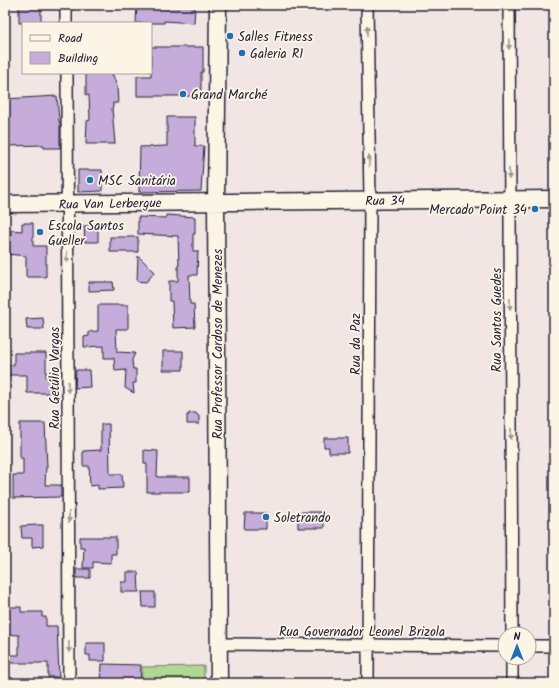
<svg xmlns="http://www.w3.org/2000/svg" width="559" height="688" viewBox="0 0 559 688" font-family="Kalam,sans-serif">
<rect width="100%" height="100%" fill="#f1e6e3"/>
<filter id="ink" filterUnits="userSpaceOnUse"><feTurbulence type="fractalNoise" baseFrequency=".025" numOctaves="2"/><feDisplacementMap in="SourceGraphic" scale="8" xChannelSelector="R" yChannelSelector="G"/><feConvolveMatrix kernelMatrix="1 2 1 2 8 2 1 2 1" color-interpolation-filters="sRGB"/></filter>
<g filter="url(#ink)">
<path fill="#b2d792" stroke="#6a7c66" d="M204,666V683H142V667Z"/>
<path fill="#c6acda" stroke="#22223b" d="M19,5H41V22L19,23Z
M137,5L169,7V5L195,6L194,23L164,21V23H136Z
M151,47H203V72H201V96H137V76H151Z
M86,73H107L113,75L117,87L118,103H113V107L112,108L115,144H86L87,121L90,120L89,95H86Z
M57,96L59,122H60V148H44V145L5,146V99Z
M167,117H195V146H204L201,191L139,192L140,147L167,146Z
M78,170H102V191L78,192Z
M166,215L195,217V234H193V251H198L197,275H189L190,304H194L195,327L173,328L172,301H169V281H178V265H179L178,236L138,234V217L166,218Z
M22,223H33V246H46V277H26V256L7,254L8,236L11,235V230L22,231Z
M98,225V242H85L84,226Z
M110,237H138V252H110Z
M138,256L155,272L146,282L137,281Z
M89,282H113L114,290L89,291Z
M98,305H128V329H116L117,352L135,353L132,360L133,369H136V383H133L134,393L125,388L126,370L115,371L114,358H104V346L84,347V337L89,336V332L98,331Z
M43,318L44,329H27L26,319Z
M163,351H183V370H163Z
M14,353H46V377H53V393H27V375H5V365H14Z
M76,370H89L90,387L75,388Z
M189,413H196L197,415H199V424H187V415H189Z
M20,423H45L47,467H46L45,485H61V497L13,498V475H23V458H20Z
M101,424H109L110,474H122L123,488L98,489V485L90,486L89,466H83V451L101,450Z
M324,438H348V453H329V447H324Z
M144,450L158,451L157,477H190V492H147V464H144Z
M298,512H324V528H298Z
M245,513H266V529H244Z
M37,525H43V546L32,547V538H22L21,526Z
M80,537H116V554H111V563L93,562V568H83L84,547H80Z
M76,569H90V578H76Z
M127,572H138L139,592H121V582H127Z
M142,592H155V607H143Z
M5,607H21V612H42V617H46V626H57L59,677H48V663H5V655H19V635L5,634Z
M86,643H105V661H90V655H86Z
M102,664L141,665L140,683H101Z"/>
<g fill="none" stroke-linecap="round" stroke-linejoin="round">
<g stroke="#22223b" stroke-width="14">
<path id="street" d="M66,5V23
M367,5L370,200L368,683
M509,5L512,634
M67,73L69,683
M219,644L505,646
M529,646H554
M512,658V683"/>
</g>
<g stroke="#22223b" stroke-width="19">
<path id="secondary" d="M218,5L216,201L219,683
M5,204L554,199"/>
</g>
<use href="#street" stroke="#fcf5e5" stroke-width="11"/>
<use href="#secondary" stroke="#fcf5e5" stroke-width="16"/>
</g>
<defs><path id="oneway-solid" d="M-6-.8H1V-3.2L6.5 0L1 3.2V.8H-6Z"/></defs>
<g fill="#9a9698">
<use href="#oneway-solid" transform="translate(367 31) rotate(-91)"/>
<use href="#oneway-solid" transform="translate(509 44) rotate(90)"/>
<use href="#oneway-solid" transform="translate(369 161) rotate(-91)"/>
<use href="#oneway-solid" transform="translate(509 174) rotate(90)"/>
<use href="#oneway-solid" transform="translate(67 257) rotate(90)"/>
<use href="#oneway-solid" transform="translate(510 304) rotate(90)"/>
<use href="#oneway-solid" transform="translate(68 387) rotate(90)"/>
<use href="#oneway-solid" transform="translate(511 434) rotate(90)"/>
<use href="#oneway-solid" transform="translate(69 517) rotate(90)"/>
<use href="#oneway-solid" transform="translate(69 647) rotate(90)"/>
</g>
</g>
<g fill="#1f6fb2" stroke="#fcf5e5" stroke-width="1.5">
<circle cx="230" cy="36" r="4"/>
<circle cx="242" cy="53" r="4"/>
<circle cx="183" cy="94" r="4"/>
<circle cx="90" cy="180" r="4"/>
<circle cx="535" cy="209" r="4"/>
<circle cx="40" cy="232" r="4"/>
<circle cx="266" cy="517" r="4"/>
</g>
<g text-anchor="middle" stroke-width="3.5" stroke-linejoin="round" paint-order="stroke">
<g font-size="13" fill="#22223b" stroke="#fcf5e5" text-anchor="start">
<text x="238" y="41">Salles Fitness</text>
<text x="250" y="58">Galeria R1</text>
<text x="191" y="99">Grand Marché</text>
<text x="98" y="185">MSC Sanitária</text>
<text x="527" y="214" text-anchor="end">Mercado Point 34</text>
<text x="48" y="230">Escola Santos<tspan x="48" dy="15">Gueller</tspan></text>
<text x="274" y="522">Soletrando</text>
</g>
<g font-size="13" fill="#22223b" stroke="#fcf5e5">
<text transform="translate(385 200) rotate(-1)" y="5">Rua 34</text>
<text transform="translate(110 203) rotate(-1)" y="5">Rua Van Lerbergue</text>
<text transform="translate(496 320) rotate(-90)" y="5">Rua Santos Guedes</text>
<text transform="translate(217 344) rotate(-90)" y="5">Rua Professor Cardoso de Menezes</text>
<text transform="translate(355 344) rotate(-90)" y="5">Rua da Paz</text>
<text transform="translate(54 378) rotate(-90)" y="5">Rua Getúlio Vargas</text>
<text x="362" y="636">Rua Governador Leonel Brizola</text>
</g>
</g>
<rect width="559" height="688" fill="none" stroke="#fcf5e5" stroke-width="20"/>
<rect x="10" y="10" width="539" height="668" fill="none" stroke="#22223b" stroke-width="1.5" filter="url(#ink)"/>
<rect x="22" y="22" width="130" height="52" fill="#fcf5e5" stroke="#a5a1a1"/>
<rect x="30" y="35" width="20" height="6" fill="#fcf5e5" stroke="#a5a1a1"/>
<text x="58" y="42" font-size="12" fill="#22223b">Road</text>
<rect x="30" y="52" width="20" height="12" fill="#c6acda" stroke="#a5a1a1"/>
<text x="58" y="62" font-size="12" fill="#22223b">Building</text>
<g transform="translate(517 646)"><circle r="19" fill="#fcf5e5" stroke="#a5a1a1"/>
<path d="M0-3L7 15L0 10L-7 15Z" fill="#1f6fb2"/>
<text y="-6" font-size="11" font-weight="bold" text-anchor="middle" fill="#22223b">N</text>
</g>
</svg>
